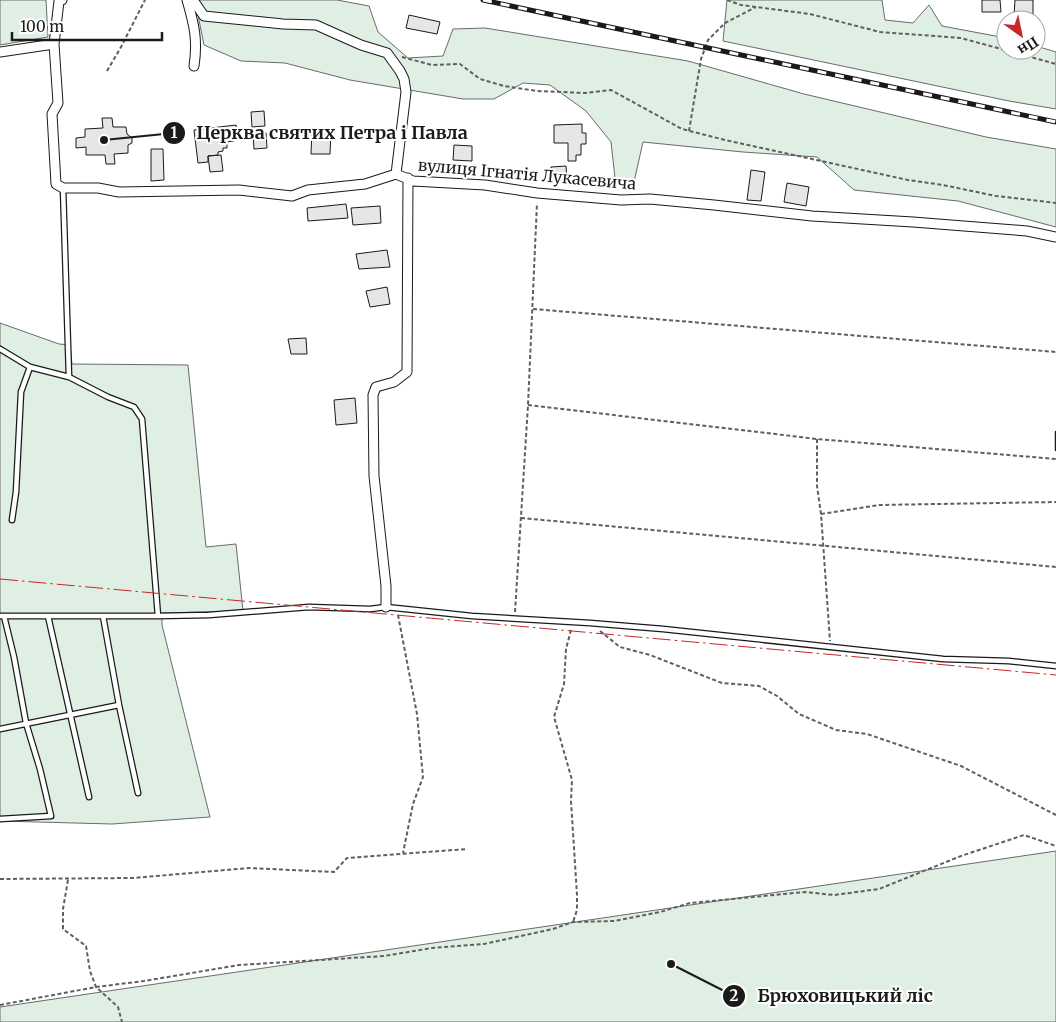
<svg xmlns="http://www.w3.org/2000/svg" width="1056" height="1022" viewBox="0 0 1056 1022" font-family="Merriweather,serif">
<rect width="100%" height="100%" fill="#fff"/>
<path fill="#e0efe3" stroke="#6a6a6a" d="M0,0H46L48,37L0,45Z
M195,0H337L369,6L378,32L408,58L443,56L453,29L485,28L688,61L804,94L986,137L1056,149V227L958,201L854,190L817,157L743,152L643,142L634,182L615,178L611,142L586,111L550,85L523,83L494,99H463L350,80L285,63L241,61L204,45Z
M727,0H882L885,20L913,23L929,5L942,26L1006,38V50H1036V46L1056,52V109L1009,101L723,41Z
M0,323L59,344L70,345L72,364L188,365L206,547L236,544L243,611L162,613V625L210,817L112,824L0,821Z
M1056,851V1022H0V1007Z"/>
<path fill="#e6e6e6" stroke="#1a1a1a" d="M982,0H1000L1001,12H982Z
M1015,0H1033V16L1014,15Z
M409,15L440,22L437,34L406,28Z
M264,111L265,126L252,127L251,112Z
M102,118H112L113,127H126L127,134L132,138V143L128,145V153L114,154L115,164H106L105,155H86V147L76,148V138L85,137V129L103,128Z
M582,124V133H586V144H581V155H576V161H568V143H554V125Z
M236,125L238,140L227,142V148H223V151L218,152V155L208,156V162L198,163L194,130Z
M312,129L331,130L330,154H311Z
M266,133L267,148L254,149L253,134Z
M454,145L472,146V161L453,160Z
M151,149H163L164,180L151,181Z
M221,155L223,171L210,172L208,156Z
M566,166L567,179H551V167Z
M751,170L765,172L761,201L747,200Z
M787,183L809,187L806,206L784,202Z
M346,204L348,218L308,221L307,208Z
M380,206L381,223L353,225L351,208Z
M387,250L390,267L359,269L356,254Z
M387,287L390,304L370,307L366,291Z
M306,338L307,354H291L288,339Z
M355,398L357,423L336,425L334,400Z"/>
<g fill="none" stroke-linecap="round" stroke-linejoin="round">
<g stroke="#1a1a1a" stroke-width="7">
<path id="lane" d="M63,188L69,377
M0,349L30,367
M12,520L16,492L21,392L30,367L69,377L108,397L134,407L142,419L158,616L209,615L309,607L370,609L386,607L472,616L590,623L663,629L943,659L1009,661L1056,666
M0,616H158
M48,616L89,797
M103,616L119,705L138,793
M0,729L119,705
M0,819L51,816L40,769L26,723L14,657L4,616"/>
</g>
<g stroke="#1a1a1a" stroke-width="11">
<path id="street" d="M62,0L59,1L54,44L58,103L52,114L56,184L63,188H98L119,192L239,190L292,196L308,190L365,184L396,174L413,181L485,185L537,193L621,200L650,199L714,205L812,216L913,222L1027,231L1056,237
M187,0C194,24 198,40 194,66
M193,0L204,16L283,24L316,25L361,45L387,53L400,71L404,79L406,92L396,174
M0,52L54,44
M386,607V586L374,476L373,395L376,387L394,382L407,372L408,178"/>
</g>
<path stroke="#5f5f5f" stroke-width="2" stroke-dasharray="4 2.5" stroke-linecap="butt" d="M727,0L741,5L810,14L880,32L961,38L1056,64
M402,57L432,65L460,64L480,79L504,86L537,91L585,93L611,90L682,129L725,140L908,180L943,185L996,196L1056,203
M107,71L121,47L145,0
M689,131L701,59L708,40L725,23L756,7
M533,309L1056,352
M528,405L817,439L1056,459
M817,439V486L821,514L830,641
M821,514L879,505L1056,502
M521,518L1056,567
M515,612L528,405L537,203
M398,615L417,714L423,777L413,804L403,853
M571,630L566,649L564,684L554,717L572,780L571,801L577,895V910L573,922
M600,631L620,647L650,655L722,683L759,686L777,696L799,714L836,730L867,734L961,766L1056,815
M0,879L133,878L249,868L334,872L347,858L467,849
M68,880L63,909V929L86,946L90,971L96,987L118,1007L122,1022
M0,1005L96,987L144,981L239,965L384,956L432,948L484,944L553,929L573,922L614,921L660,912L690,903L805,892L834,895L879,889L961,856L1024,835L1056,846"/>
<use href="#lane" stroke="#fff" stroke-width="4.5"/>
<use href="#street" stroke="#fff" stroke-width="9"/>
<g stroke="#1a1a1a" stroke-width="5">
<path id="rail" d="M483,0L1056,122"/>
</g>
<use href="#rail" stroke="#fff" stroke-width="3" stroke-dasharray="9" stroke-linecap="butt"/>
<path stroke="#1a1a1a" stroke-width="2.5" d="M1056,432V450"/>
<path stroke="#c62828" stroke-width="1" stroke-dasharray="18 4 2.5 4" stroke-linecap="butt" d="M0,579L1056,675"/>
</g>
<g text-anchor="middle" stroke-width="4" stroke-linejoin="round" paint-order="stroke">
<g font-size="16" fill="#1a1a1a" stroke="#fff">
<text transform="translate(527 174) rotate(5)" y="6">вулиця Ігнатія Лукасевича</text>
</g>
</g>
<path fill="none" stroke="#1a1a1a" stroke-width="2" d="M104 140L174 133M671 964L734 996"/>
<g fill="#1a1a1a" stroke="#fff" stroke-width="2">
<circle cx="104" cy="140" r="5"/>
<circle cx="671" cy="964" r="5"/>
<circle cx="174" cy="133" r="12"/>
<circle cx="734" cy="996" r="12"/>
</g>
<g font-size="15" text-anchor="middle" font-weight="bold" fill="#fff">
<text x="174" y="138">1</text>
<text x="734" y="1001">2</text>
</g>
<g font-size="18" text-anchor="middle" font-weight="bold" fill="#1a1a1a" stroke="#fff" stroke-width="4" stroke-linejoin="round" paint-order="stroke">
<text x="332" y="139">Церква святих Петра і Павла</text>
<text x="845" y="1002">Брюховицький ліс</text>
</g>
<g transform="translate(1021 35) rotate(147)"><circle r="24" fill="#ffffff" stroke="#a3a3a3"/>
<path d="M0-4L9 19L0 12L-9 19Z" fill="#c62828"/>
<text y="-8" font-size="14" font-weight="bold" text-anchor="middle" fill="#1a1a1a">Пн</text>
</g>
<path d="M12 32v8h150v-8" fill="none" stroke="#1a1a1a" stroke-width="2.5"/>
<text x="20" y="32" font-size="15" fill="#1a1a1a" stroke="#ffffff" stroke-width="4" paint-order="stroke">100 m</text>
</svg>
